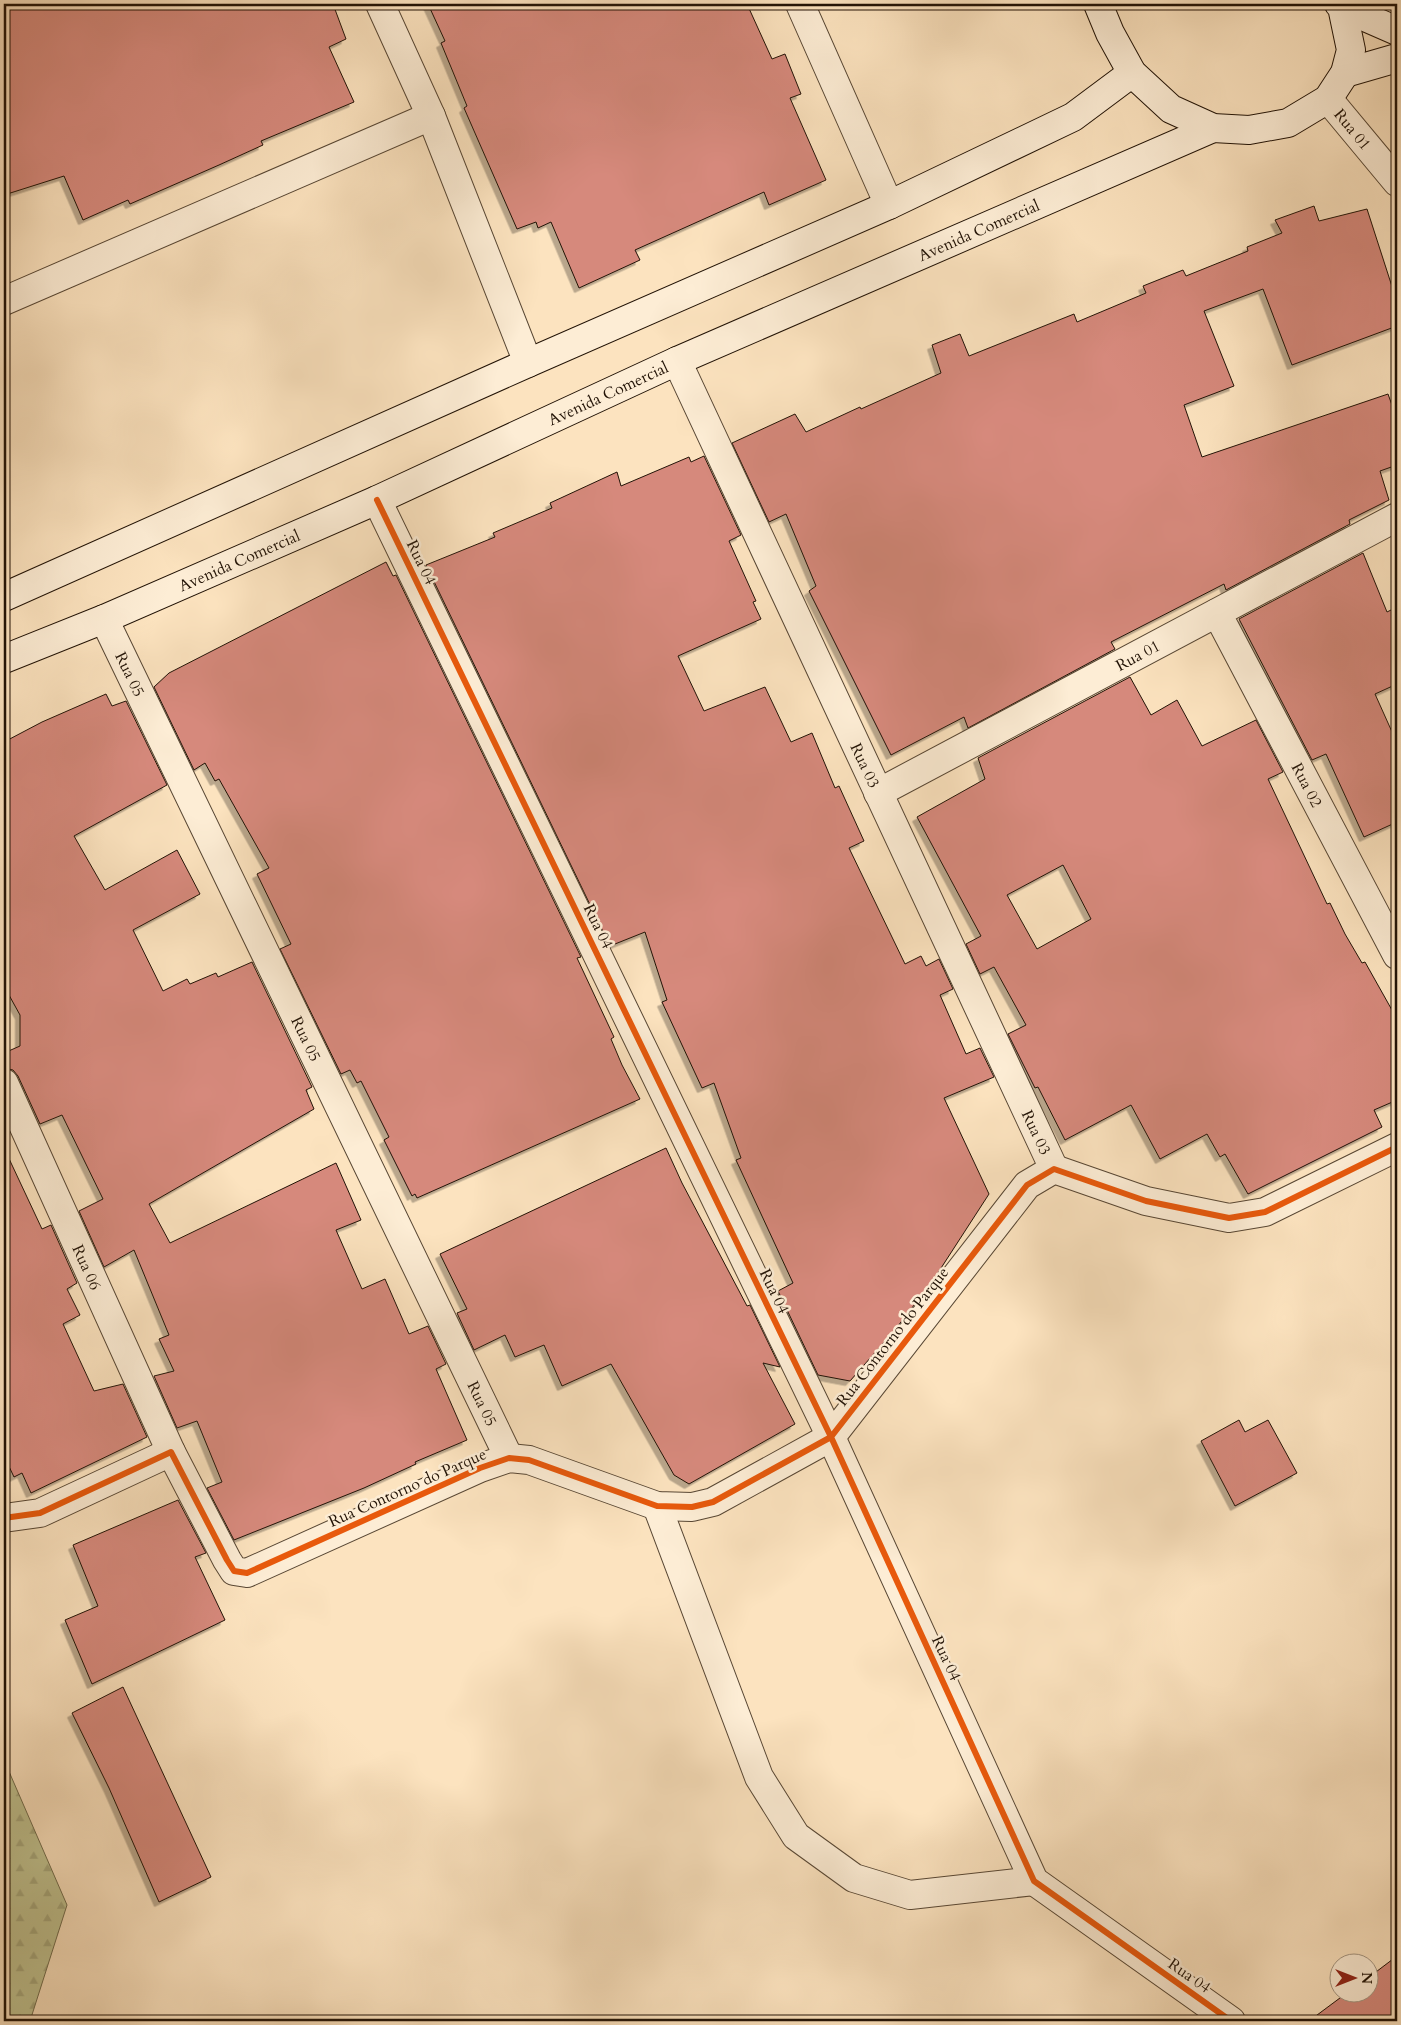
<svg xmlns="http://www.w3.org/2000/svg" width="1401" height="2025" viewBox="0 0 1401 2025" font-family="Cardo,serif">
<defs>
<pattern id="forest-firs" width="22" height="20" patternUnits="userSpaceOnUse" patternTransform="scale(1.25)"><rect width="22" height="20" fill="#c0c391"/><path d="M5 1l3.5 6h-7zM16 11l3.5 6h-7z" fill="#a5a77c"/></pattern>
<filter id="shadow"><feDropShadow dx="-4.5" dy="4.5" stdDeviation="0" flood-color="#0004"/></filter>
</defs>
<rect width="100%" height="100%" fill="#fce3bf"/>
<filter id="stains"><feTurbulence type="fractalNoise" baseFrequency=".004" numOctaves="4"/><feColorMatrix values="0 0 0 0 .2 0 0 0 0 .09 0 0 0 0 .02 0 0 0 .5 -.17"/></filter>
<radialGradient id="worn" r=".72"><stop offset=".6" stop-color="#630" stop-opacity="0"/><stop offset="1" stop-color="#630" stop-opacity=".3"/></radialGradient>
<path fill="url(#forest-firs)" stroke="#716b4c" d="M4,1760L67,1905L30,2021H4Z"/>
<path fill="#d6897b" stroke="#221306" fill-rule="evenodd" filter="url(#shadow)" d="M4,4H333L346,39L329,47L354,102L261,141L263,145L219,165L130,204L128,200L83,220L64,176L4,195Z
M428,4H747L772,59L785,54L801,94L790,98L826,180L769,205L764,192L635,250L640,260L579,288L551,222L538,228L536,222L517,229L464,108L467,106L441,43L445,41Z
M1314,206L1319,221L1367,209L1397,302V326L1292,365L1263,289L1204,311L1234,386L1184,405L1202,457L1388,394L1397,419V465L1380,471L1389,500L1349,520L1350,524L1226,590L1224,584L1111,642L1115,649L968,728L964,717L891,755L809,591L816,586L786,514L769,522L732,443L795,414L806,432L860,407L861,409L941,373L932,345L960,334L969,356L1074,314L1077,322L1146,293L1143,286L1183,270L1186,276L1248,251L1247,247L1282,233L1275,220Z
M704,456L741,535L729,541L756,601L753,602L761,619L678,656L704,711L765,687L791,742L812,733L835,788L839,786L864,841L849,848L905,964L921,956L926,966L939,959L953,989L940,995L966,1054L980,1048L994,1077L944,1098L989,1194L932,1282L894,1331L850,1381L818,1375L778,1291L793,1283L736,1160L741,1158L714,1083L702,1088L662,1002L667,1000L645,932L610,946L426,565L495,537L493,533L552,508L550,503L617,472L621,486L689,457L691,462Z
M1363,553L1387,612L1397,607V684L1375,694L1397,743V822L1364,837L1326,754L1312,760L1239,619Z
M386,562L393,576L396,575L581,957L577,958L614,1037L611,1039L622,1065L640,1099L417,1198L415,1194L412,1196L384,1140L389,1137L361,1081L357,1083L350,1070L341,1074L280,949L291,944L257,874L269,868L219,779L215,781L205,763L194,770L154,687L169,673Z
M1130,677L1151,715L1177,700L1202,746L1256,720L1283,772L1268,779L1327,904L1330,903L1345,934L1362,963L1365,962L1397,1019V1100L1374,1110L1382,1127L1248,1194L1225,1154L1220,1157L1207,1134L1160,1159L1131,1105L1065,1140L1038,1087L1035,1088L1008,1034L1026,1025L994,967L980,974L966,944L981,936L917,817L985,779L978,758ZM1063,865L1091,919L1037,949L1007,895Z
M106,694L112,706L126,701L167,785L74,836L105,890L177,850L200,894L133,930L163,991L187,979L190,984L216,973L218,977L252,962L312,1087L306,1090L314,1109L149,1204L170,1243L336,1163L361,1220L336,1230L362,1289L385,1279L409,1334L428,1326L446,1364L436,1369L467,1440L415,1462L416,1464L364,1488L234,1540L207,1488L222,1482L197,1421L177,1428L154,1376L174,1371L159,1339L169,1335L134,1250L104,1267L79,1211L103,1199L62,1115L40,1124L18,1076L13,1070L4,1068V1053L20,1046V1015L4,986V742L42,722Z
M4,1148L42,1229L51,1225L77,1283L67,1289L80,1315L63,1324L94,1391L123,1384L147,1437L31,1493L22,1473L14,1477L4,1456Z
M666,1148L682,1183L747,1306L750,1305L780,1367L763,1363L795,1424L689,1484L674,1475L611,1364L562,1386L544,1345L515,1357L505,1335L474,1350L457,1313L467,1309L440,1254Z
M1239,1420L1245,1432L1268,1420L1297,1473L1235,1506L1201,1441Z
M178,1500L206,1553L195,1557L225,1620L92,1684L65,1620L98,1606L73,1545Z
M123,1687L211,1877L159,1902L109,1788L72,1713Z
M1397,1956V2021H1309L1348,1992H1368V1978Z"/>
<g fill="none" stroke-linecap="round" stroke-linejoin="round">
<g stroke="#584734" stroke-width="30">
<g id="street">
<path d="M380,4L431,116L528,363"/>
<path d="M800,4L889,205"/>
<path id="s1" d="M1328,99L1397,182"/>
<path d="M4,301L431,116"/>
<path id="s2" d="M677,361L1054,1169"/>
<path d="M377,500L831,1437L1034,1881L1231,2021"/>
<path id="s3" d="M1217,613L1397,955"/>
<path id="s4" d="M104,619L509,1458"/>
<path id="s5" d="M878,793L1397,517"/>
<path id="s6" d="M4,1083L171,1452"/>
<path d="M657,1506L759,1777L796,1836L854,1878L910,1895L1034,1881"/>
<path d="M4,1518L40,1513L171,1452L227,1560L234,1571L247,1573L480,1468L509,1458L529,1460L657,1506L692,1507L713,1502L831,1437L1027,1185L1054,1169L1146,1201L1229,1218L1265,1212L1397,1147"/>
</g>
</g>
<g stroke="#221306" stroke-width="30">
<g id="secondary">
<path d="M1098,4L1110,33L1132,73L1171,109L1213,128L1249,130L1288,123L1328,99L1345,73L1351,50L1342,7L1339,4"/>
<path d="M1342,7L1397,31"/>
<path d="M1345,73L1397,58"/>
<path d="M4,597L528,363L889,205L1073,117L1132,73"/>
<path id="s7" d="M4,659L104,619L377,500L677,361L1213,128"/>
</g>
</g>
<use href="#street" stroke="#fdedd5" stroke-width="28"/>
<use href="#secondary" stroke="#fdedd5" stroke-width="28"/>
<g stroke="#fdedd5" stroke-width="9">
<path id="cycleway" d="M377,500L831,1437L1034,1881L1231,2021
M4,1518L40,1513L171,1452L227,1560L234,1571L247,1573L480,1468L509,1458L529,1460L657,1506L692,1507L713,1502L831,1437L1027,1185L1054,1169L1146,1201L1229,1218L1265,1212L1397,1147"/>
</g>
<use href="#cycleway" stroke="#e8590c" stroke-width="6"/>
</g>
<g text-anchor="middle" stroke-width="5" stroke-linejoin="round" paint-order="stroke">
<g font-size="16" fill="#221306" stroke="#fdedd5">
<text dy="6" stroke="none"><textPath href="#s1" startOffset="39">Rua 01</textPath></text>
<text dy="6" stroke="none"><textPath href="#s7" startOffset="1065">Avenida Comercial</textPath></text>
<text dy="6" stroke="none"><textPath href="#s7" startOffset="660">Avenida Comercial</textPath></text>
<text dy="6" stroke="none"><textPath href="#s7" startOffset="255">Avenida Comercial</textPath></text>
<text transform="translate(422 562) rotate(64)" y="6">Rua 04</text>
<text dy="6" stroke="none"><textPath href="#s5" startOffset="294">Rua 01</textPath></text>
<text dy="6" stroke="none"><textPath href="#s4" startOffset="61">Rua 05</textPath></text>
<text dy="6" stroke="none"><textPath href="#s2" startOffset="446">Rua 03</textPath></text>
<text dy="6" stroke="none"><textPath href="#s3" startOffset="194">Rua 02</textPath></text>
<text transform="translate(599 926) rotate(64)" y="6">Rua 04</text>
<text dy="6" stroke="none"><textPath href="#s4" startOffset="466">Rua 05</textPath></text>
<text dy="6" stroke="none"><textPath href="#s2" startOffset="851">Rua 03</textPath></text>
<text dy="6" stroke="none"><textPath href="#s6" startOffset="202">Rua 06</textPath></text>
<text transform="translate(775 1291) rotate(64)" y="6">Rua 04</text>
<text transform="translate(892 1336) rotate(-52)" y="6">Rua Contorno do Parque</text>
<text dy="6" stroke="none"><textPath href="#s4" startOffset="871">Rua 05</textPath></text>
<text transform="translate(407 1487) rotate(-24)" y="6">Rua Contorno do Parque</text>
<text transform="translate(947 1658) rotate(65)" y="6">Rua 04</text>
<text transform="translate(1190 1975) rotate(35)" y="6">Rua 04</text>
</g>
</g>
<rect width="1401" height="2025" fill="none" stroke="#fce3bf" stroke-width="20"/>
<rect x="5" y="5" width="1391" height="2015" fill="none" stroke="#221306" stroke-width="2.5"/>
<rect x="10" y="10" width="1381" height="2005" fill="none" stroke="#221306"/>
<g transform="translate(1354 1978) rotate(90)"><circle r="24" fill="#fdedd5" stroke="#a59682"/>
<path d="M0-4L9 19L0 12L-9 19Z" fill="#8f2418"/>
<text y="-8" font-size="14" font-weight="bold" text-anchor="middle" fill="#221306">N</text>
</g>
<rect width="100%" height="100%" filter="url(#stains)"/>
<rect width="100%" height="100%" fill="url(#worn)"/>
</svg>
